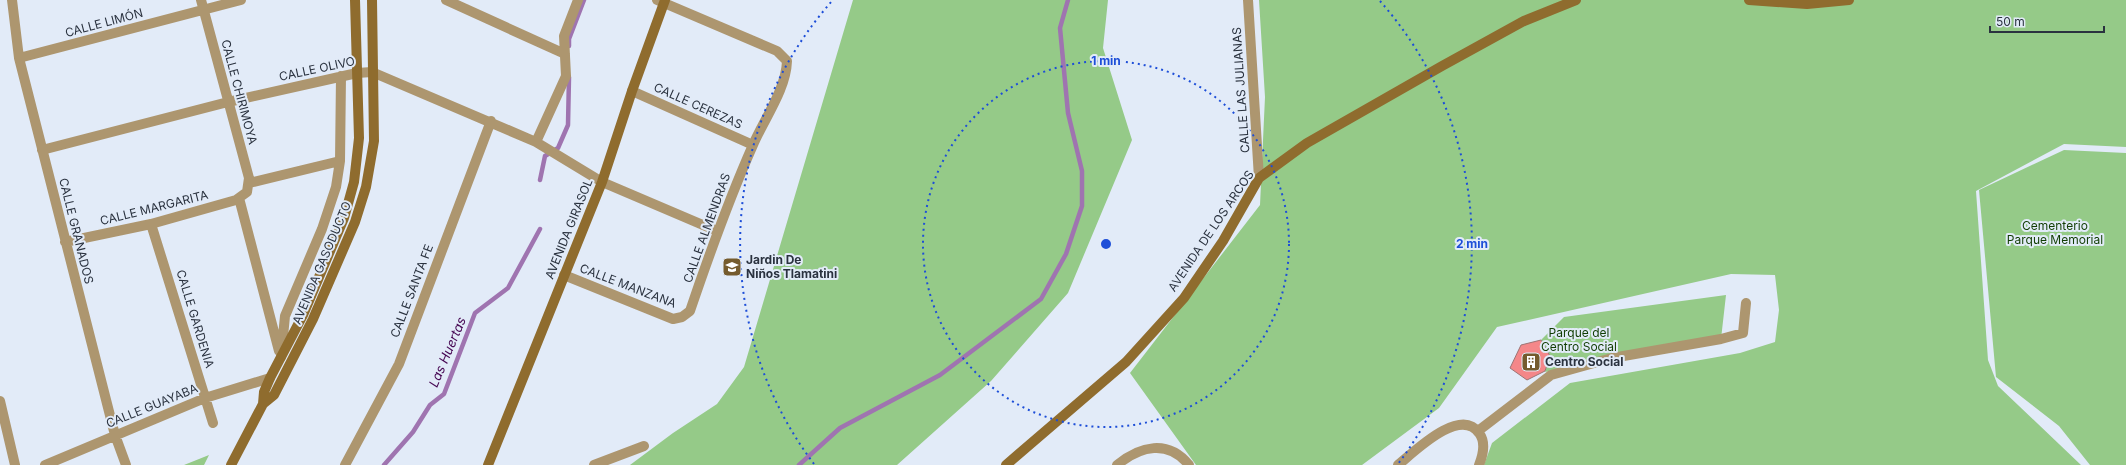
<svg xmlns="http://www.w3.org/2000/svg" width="2126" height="465" viewBox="0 0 2126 465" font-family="Inter,sans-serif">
<rect width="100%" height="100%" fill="#e2ebf8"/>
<path fill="#95ca88" d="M853,0H1108L1103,48L1132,140L1068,293L991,381L897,465H630L673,433L717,404L744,367Z
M1259,0H2126V147L2064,144L1976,191L1988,360L1998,386L2081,465H1484L1492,443L1570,383L1740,353L1775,342L1779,310L1775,275L1731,274L1497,327L1439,408L1362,465H1196L1130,373L1260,205L1265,97Z
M2064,150L2126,153V465H2090L2059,426L1996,377L1979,190Z
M1726,295L1721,339L1545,372L1550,356L1541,340L1564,317Z
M209,455L204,465H184Z"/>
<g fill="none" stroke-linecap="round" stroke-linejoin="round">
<path stroke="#9f74b0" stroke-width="4.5" d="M569,46V39L584,0
M540,180L545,156L558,148L568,125L569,77
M384,465L413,432L430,405L444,394L475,313L508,288L540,229
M799,465L840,428L940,375L1041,299L1066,254L1082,206V171L1068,113L1060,28L1068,0"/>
</g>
<path fill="#f48789" stroke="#9d7474" d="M1541,340L1550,356L1545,371L1527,380L1510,368L1521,345Z"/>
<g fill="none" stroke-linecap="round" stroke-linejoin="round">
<path stroke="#ad966f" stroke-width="10" d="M12,0L19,58L115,435L126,465
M446,0L565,54
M1248,0L1259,178
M19,58L241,0
M632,91L753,145
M536,142L566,76L564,36L578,0
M42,150L228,102L357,73L372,72L536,142L602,182L717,231
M249,183L340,161
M239,198L279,351
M151,224L213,423
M65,242L151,224L236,200L247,192L249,178L201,0
M564,275L673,319L682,317L690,311C709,255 729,199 753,145C764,119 786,90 787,61L777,51L657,0
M281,357L285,316L322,229L336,187L340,161L341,76
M0,401L15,465
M1478,431L1551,375L1612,358L1721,339L1743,333L1746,303
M45,465L205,398L270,378
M345,465L399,364L491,121
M594,465L644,446
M1117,465C1140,446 1168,439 1189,465
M1398,465C1414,452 1460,406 1479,433C1486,442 1483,455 1479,465"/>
<path stroke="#8f6c2e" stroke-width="10" d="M1749,0L1807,4L1849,0
M263,404L274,395L313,319L355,222L366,187L374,141L372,0
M231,465L263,404L264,392L270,378L303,315L344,218L354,182L359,138L355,0
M488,465L602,182L632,91L665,0
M1006,465L1126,362L1184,298L1223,241L1259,178L1307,143L1442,66L1524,21L1576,0"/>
</g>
<g fill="none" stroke="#1d4ed8" stroke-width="2" stroke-dasharray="2 4">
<circle cx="1106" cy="244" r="183"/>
<path d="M814 464A366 366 0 0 1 832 1M1380 1A366 366 0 0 1 1398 464"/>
</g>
<defs>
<g id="school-square" transform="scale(1)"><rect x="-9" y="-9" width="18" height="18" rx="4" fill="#755b2d" stroke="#e2ebf8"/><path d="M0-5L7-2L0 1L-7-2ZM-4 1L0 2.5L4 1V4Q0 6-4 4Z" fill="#fff"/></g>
<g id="building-square" transform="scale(1)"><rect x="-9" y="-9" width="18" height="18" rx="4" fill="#755b2d" stroke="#e2ebf8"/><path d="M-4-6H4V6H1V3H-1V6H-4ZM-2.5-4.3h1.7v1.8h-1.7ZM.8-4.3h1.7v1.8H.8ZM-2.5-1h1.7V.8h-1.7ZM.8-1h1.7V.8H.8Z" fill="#fff"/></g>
</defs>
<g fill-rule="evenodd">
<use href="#school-square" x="732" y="267"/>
<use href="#building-square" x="1531" y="362"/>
</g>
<g text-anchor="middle" stroke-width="4" stroke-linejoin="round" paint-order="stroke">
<g font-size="12" fill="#2a323f" stroke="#e2ebf8">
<text transform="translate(104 23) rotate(-15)" y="4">CALLE LIMÓN</text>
<text transform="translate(317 69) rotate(-12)" y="4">CALLE OLIVO</text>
<text transform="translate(1241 90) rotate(-94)" y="4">CALLE LAS JULIANAS</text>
<text transform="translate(239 92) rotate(75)" y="4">CALLE CHIRIMOYA</text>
<text transform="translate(698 106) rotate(24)" y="4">CALLE CEREZAS</text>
<text transform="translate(154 208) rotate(-14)" y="4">CALLE MARGARITA</text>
<text transform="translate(707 228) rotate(-70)" y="4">CALLE ALMENDRAS</text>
<text transform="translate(569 229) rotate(-68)" y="4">AVENIDA GIRASOL</text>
<text transform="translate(76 231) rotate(76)" y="4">CALLE GRANADOS</text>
<text transform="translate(1211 231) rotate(-56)" y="4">AVENIDA DE LOS ARCOS</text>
<text transform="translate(322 263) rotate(-67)" y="4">AVENIDA GASODUCTO</text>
<text transform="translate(628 286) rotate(21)" y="4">CALLE MANZANA</text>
<text transform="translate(412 291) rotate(-69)" y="4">CALLE SANTA FE</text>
<text transform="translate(195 319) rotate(73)" y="4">CALLE GARDENIA</text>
<text transform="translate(152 406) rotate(-22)" y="4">CALLE GUAYABA</text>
</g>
<g font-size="12" fill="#113d03" stroke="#e2ebf8">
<text x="2055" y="230">Cementerio<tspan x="2055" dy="14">Parque Memorial</tspan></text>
<text x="1579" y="337">Parque del<tspan x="1579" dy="14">Centro Social</tspan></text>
</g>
<g font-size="12" font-weight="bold" fill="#2a323f" stroke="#e2ebf8" text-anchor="start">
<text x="746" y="264">Jardin De<tspan x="746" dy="14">Niños Tlamatini</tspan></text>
<text x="1545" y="366">Centro Social</text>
</g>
<g font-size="13" font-style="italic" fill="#460753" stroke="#e2ebf8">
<text transform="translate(447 352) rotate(-67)" y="5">Las Huertas</text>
</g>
</g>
<circle cx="1106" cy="244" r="6" fill="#1d4ed8" stroke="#e2ebf8" stroke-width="2"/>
<g font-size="12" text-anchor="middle" font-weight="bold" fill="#1d4ed8" stroke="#e2ebf8" stroke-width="4" stroke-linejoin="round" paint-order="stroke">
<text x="1106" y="65">1 min</text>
<text x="1472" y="248">2 min</text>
</g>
<path d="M1990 26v6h114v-6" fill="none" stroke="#2a323f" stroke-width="2"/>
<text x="1996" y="26" font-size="12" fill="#2a323f" stroke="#e2ebf8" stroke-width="3" paint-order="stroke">50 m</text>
</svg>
